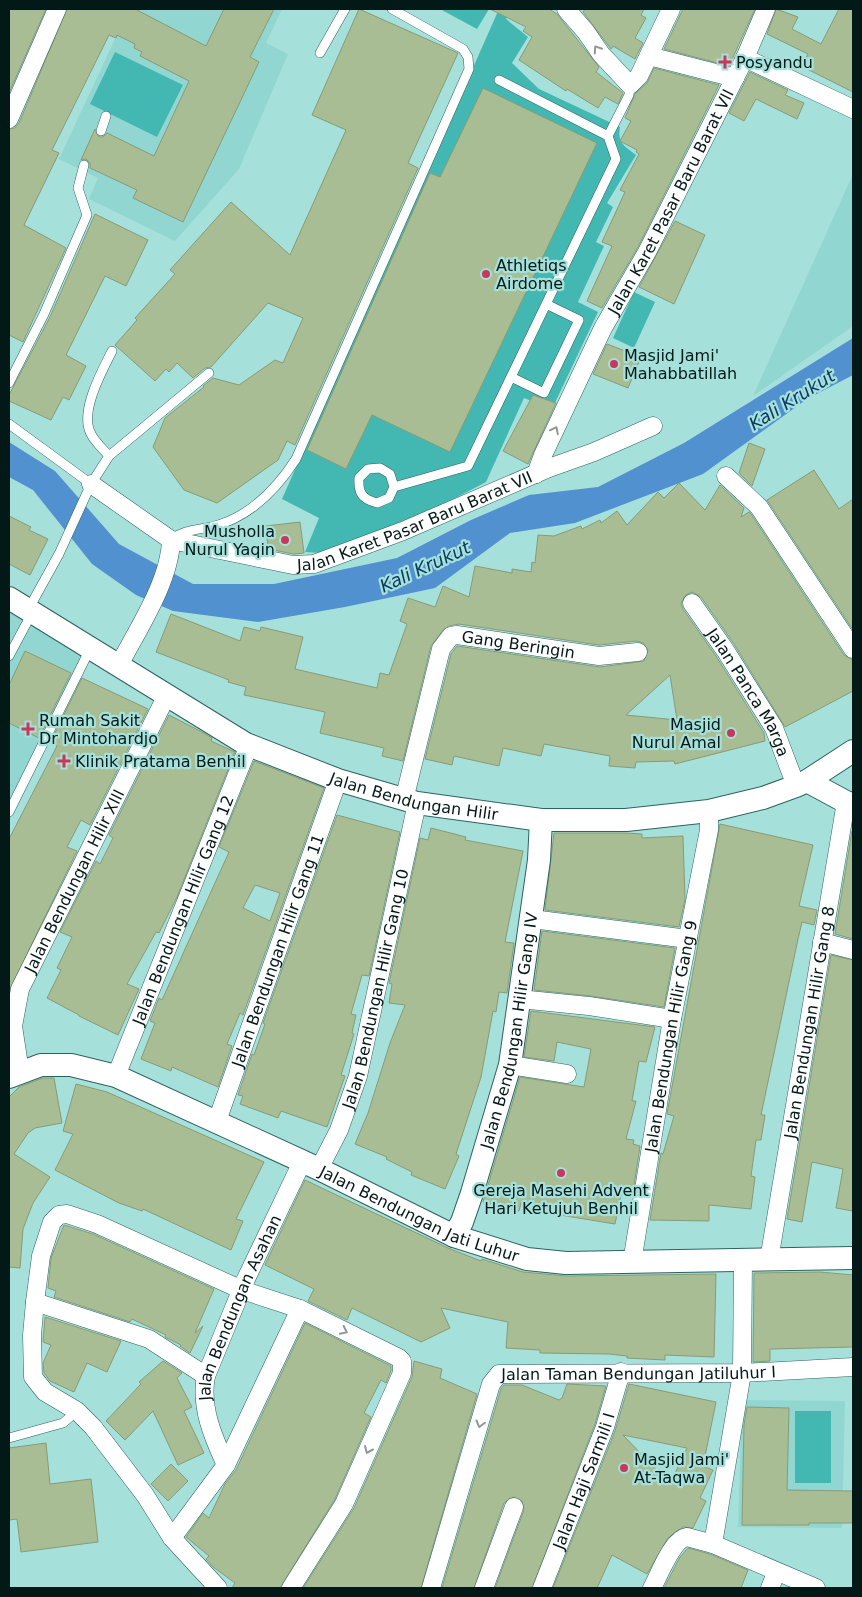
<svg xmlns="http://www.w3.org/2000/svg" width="862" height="1597" viewBox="0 0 862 1597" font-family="'DejaVu Sans',sans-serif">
<rect width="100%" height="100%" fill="#a6e0db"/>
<path fill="#91d6d1" d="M129,9H282L266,43L288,54L239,169L175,241L89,199L98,178L59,159Z
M853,174V326L753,396Z
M9,605L88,649L9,810Z
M742,1400L845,1401L842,1528L738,1527Z"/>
<path fill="#43b8b2" d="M440,9H489L477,29Z
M499,9H511L506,19L528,37L512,63L539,89L620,127C617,143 624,146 636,155L607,203L613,207L596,242L604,246L578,302L598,312L552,409L524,398L486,482L381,537L321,553L305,552L319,518L282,499Z
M115,52L183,85L157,137L90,104Z
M634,292L655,302L634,348L613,338Z
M795,1411H831V1483H795Z"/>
<path fill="#5191cf" d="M853,338V375L807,399L703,474L575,523L510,533L435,588L345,607L258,622L173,611L136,595L92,564L33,490L9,477V442L55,471L119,544L193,584H274L397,558L471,520L529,495L598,487L684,443Z"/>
<path fill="#a9bd95" stroke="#879b75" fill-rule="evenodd" d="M9,9H46L9,93Z
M67,9H135L206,46L224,9H274L250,57L259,62L183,222L133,198L137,190L90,168V163L86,159L81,160L95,129L99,137H103L107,133L154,156L189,81L140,56L142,52L134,48L135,44L117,35L116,38L109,35L52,150L59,153L24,225L66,248L23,342L9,335V129L15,128L19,123Z
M359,9L458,53L408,163L418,168L295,445L287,441L278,460L217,503L184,490L153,447L165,418L204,387L203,386L213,378L239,385L275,360L283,363L303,318L268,303L211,367L205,368L193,378L177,363L169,372L166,369L155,381L115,345L137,320L135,318L175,274L170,270L231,202L290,255L346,130L312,115Z
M490,9H549L557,14L599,67L596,72L623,93L618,104L605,97L598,108L567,89L566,91L519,60L532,37L523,31L526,27Z
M585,9H644L641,15L646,18L635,38L643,43L635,59L613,46L611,49L583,12Z
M683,9H755L729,66L664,49Z
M776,9L798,17L792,29L821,44L839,9H853V92L801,66L808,54L767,34Z
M654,68L719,85L638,247L602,308L587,301L612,246L602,242L625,192L620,190L639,154L636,152L637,150L620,141L631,121L625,118L635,94L647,83Z
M750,72L788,90L785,95L804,103L797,119L756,99L744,121L729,113Z
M483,88L597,143L450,452L372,415L346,469L307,450L430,173L440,177Z
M95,214L148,240L126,286L105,276L66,355L86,366L69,400L63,397L51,420L9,401V395L50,317Z
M675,221L705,235L674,304L639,287Z
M607,344L641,357L628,388L593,374Z
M533,395L556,403L528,464L503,451Z
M749,443L765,449L752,486L739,473Z
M814,470L839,509L853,499V630L767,500Z
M679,483L705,510L720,485L744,508L741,517L749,512L751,514L844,655L853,660V691L785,727L734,644L701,597L692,592L686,595L681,603L683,609L716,656L764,733L765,741L675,764L674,761L636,762L635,768L609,766L610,756L544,744L541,756L503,748L499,766L454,756L452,765L425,759L451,654L457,646L600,667L644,661L648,650L643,643L637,641L599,645L459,624L449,626L443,630L431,646L403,761L382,756L384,748L320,733L325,712L244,695L246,687L228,682L229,680L156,652L171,614L240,641L244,627L260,631L261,627L303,637L295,669L377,688L380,673L389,675L407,624L400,621L408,598L435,607L443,586L469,597L475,566L512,573V569L531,572L532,562L535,563L538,535L554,536L581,526L582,529L600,520L601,523L617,511L627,525L658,492L664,498ZM670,675L677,720L626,715Z
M9,516L31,527L29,530L48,539L30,575L9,564Z
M300,522L304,553L294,554L268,549L266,526Z
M25,651L71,673L39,738L9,723V685Z
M82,678L148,709L90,825L81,820L67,847L77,851L9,991V839L57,746L50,743Z
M169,715L200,731L212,738L211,741L235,752L177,897L159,933L156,932L127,984L139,989L118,1035L79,1016V1015L47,998L61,970L57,968L72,937L60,932L96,861L100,864L113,838L109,835Z
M254,761L324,788L243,1015L240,1013L227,1044L232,1046L218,1087L172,1067L171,1071L141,1059L155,1023L150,1021L159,998L162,1000L229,852L219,847ZM255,885L280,893L270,921L243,908Z
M337,815L400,832L369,976L362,975L351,1014L356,1015L352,1033L354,1034L341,1075L345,1076L327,1127L281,1111L278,1118L240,1104L243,1096L238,1095L252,1054L254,1055L265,1024L263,1023Z
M720,824L813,845L799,906L817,910L814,925L802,922L798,939L761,1115H765L761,1140H756L751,1176L755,1177L751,1209L709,1205V1221L650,1220L661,1153L663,1154L674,1116L667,1114Z
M431,828L466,837L465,840L523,851L505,942L514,943L507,993L499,992L496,1012L493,1011L481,1077L456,1154L459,1156L445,1189L411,1175L412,1172L386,1159L387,1157L355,1144L368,1113L390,1043L405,1005L389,1003L392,984L389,983L420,838L428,840Z
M852,831H853V939L835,934Z
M554,833H625L642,834V838L683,836L685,899L679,927L545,910Z
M542,931L675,948L664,1007L591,996L534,990Z
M831,955L853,960V1211L836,1208L843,1169L812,1162L802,1222L787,1219Z
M531,1011L655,1027L646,1062L639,1061L632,1101H636L626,1139L634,1140L633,1144L640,1146L633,1192L622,1190L615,1224L566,1216L521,1203L519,1211L483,1202L520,1077L584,1087L591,1049L557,1042L554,1061L524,1057Z
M43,1078H54L62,1123L35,1128L28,1133L14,1154L50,1177L33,1203L23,1229L20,1268L9,1267V1097L19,1087Z
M76,1084L107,1092L264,1162L236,1219L243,1221L231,1250L143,1209L142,1211L119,1203L55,1170L73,1134L63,1131Z
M305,1180L448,1248L481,1261L482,1259L523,1272L566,1276L716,1274L714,1357L665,1355V1360L627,1358V1356L609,1354L540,1353V1350L506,1348L508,1322L441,1308L450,1328L421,1342L352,1308L347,1320L308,1301L314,1289L265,1265Z
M64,1225L93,1234L214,1289L195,1333L203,1326L190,1353L180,1346L181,1345L165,1337L166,1335L132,1319L130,1322L54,1297L56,1291L48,1288L51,1258Z
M820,1272L853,1275V1347L770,1349V1361L753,1362L754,1273Z
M45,1317L121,1341L107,1372L87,1363L74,1392L50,1381L44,1373L43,1363L51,1345L43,1342Z
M305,1323L391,1366V1371L386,1383L381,1380L364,1413L371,1417L335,1499L280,1588H232L235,1583L212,1566L206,1559L209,1556L186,1537L203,1513L209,1518L225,1484L236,1470Z
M163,1361L182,1373L177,1378L192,1407L184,1411L204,1453L178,1465L153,1411L125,1440L106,1421L141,1384L139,1382Z
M414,1361L442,1369L440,1378L477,1394L421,1588H303L354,1508L412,1377Z
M567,1384L606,1386L595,1424L532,1588H495L524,1510L522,1501L513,1497L504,1503L474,1588H442L501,1389L504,1385H522L559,1400L562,1398Z
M629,1384L716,1402L703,1466L713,1470L700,1498L706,1501L693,1528L683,1527L668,1538L647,1574L612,1555L597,1588H553L615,1431ZM623,1435L687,1448L670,1484Z
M747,1407L789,1408L787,1490L853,1491V1523H809V1525H742L744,1425Z
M46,1443L50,1484L91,1479L98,1542L21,1552L17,1519L9,1520V1448Z
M171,1464L188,1481L168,1501L151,1484Z
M688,1548L710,1554L748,1570L741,1588H664L680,1557Z"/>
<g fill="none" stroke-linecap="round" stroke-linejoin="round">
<g stroke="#2b6360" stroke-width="10">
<path id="service" d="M320,53L345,9
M499,80L608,136
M101,131L106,116
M511,377L544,393L579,320L546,304
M9,383L44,314L87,215L78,188L84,165
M9,424L91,484
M109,456C103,449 95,442 91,434C79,412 102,371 112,351
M394,487L390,474L380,468L368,469L359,478C358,493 362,499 377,503L389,498L394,487L468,466L616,159L608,136L629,95L630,85
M171,540C183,530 196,530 211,527C249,518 276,490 296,459L469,69L468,57L463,49L392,9
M28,610L59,554L91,484L109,456L209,373
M9,656L32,613
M9,812L90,649
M9,1438L63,1423L77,1411"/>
</g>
<g stroke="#2b6360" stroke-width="19">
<g id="minor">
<path d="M566,9L586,32L601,54L630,85L639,76L671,9"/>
<path d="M649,56L735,78"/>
<path d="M745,58L853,109"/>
<path d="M9,119L57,9"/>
<path id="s1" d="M536,474L543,455L603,328L647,252L745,58L766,9"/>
<path d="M726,476L759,507L853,649"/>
<path id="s2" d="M91,484L171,540L293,565L314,564L403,531L549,468L594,452L653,426"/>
<path id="s3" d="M692,603L725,650L774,728L796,786"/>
<path d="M119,665C138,629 170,581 171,540"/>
<path id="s4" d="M404,800L441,649L451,636L457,635L599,656L638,652"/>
<path d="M532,919L688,939"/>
<path d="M822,942L853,950"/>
<path d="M519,999L589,1006L672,1019"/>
<path d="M510,1065L567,1074"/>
<path id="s5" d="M20,1072L13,1026L20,989L166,697"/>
<path id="s6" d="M116,1076L249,745"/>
<path id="s7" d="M217,1121L338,780"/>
<path id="s8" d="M319,1169L339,1130L358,1076L417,803"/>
<path id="s9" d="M769,1260L846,802"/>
<path id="s10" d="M632,1262L672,1019L709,830V811"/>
<path d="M35,1302L149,1339L206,1376"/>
<path id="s11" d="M226,1465C213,1437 200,1407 206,1376L245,1281L302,1162"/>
<path d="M172,1538L226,1465L300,1309"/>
<path d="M713,1544L742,1373L743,1260"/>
<path d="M218,1588L172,1538L145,1495L93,1427L77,1411L45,1392L33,1377L32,1335L35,1302L41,1256L52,1222L59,1215L67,1214L97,1224L242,1290L300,1309L399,1358L402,1361V1373L344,1504L291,1588"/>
<path id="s12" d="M431,1588L491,1384L499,1374L742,1373L853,1367"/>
<path d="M484,1588L514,1507"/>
<path id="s13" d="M542,1588L605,1427L621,1372"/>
<path d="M652,1588C659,1576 672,1539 687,1537L713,1544L816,1588"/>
<path d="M770,1588L776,1573"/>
</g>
</g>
<g stroke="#2b6360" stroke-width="24">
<g id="tertiary">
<path id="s14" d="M9,598L246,744L338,780L417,803L541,820H626L709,811L763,798L796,786L807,781L853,751"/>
<path d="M807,781L846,802L853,804"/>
<path id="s15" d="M9,1077L41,1065H71L116,1076L319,1169L454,1236L527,1259L566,1263L853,1258"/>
<path id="s16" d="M454,1236L462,1222L472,1193L510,1065L539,860L541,820"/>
</g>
</g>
<use href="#service" stroke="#fff" stroke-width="9"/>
<use href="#minor" stroke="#fff" stroke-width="18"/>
<use href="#tertiary" stroke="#fff" stroke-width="22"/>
</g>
<defs><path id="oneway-chevron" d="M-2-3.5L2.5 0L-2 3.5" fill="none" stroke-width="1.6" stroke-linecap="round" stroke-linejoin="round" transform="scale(1.25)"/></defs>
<g stroke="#8e9897">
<use href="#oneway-chevron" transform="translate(597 49) rotate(-123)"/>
<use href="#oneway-chevron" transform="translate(555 430) rotate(-64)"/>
<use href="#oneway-chevron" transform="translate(344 1331) rotate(26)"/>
<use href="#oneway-chevron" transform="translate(480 1424) rotate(105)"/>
<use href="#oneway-chevron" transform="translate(368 1450) rotate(114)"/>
</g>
<g fill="#c7385d" stroke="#a6e0db" stroke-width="2">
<path d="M722.5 54.5h5v5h5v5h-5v5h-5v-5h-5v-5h5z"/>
<circle cx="486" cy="274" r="5"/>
<circle cx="614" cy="364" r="5"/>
<circle cx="285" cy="540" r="5"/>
<path d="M25.5 721.5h5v5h5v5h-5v5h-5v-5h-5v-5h5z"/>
<circle cx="731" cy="733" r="5"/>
<path d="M61.5 753.5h5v5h5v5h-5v5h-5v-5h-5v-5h5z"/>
<circle cx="561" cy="1173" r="5"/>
<circle cx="624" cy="1468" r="5"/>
</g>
<g text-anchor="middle" stroke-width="4.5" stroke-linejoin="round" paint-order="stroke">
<g font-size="16" fill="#031918" stroke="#a6e0db" text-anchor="start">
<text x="736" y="68">Posyandu</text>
<text x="496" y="271">Athletiqs<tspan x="496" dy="18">Airdome</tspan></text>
<text x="624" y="361">Masjid Jami'<tspan x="624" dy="18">Mahabbatillah</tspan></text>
<text x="275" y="537" text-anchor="end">Musholla<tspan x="275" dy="18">Nurul Yaqin</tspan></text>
<text x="39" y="726">Rumah Sakit<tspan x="39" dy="18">Dr Mintohardjo</tspan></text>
<text x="721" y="730" text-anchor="end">Masjid<tspan x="721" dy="18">Nurul Amal</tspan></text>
<text x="75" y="767">Klinik Pratama Benhil</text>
<text x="561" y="1196" text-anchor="middle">Gereja Masehi Advent<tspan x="561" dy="18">Hari Ketujuh Benhil</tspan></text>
<text x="634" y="1465">Masjid Jami'<tspan x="634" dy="18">At-Taqwa</tspan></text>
</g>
<g font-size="16" fill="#031918" stroke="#a6e0db">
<text dy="6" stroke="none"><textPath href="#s1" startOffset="304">Jalan Karet Pasar Baru Barat VII</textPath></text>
<text dy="6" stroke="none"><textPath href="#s2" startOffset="352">Jalan Karet Pasar Baru Barat VII</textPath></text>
<text dy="6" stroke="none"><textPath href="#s4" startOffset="240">Gang Beringin</textPath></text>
<text dy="6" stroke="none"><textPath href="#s3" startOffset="106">Jalan Panca Marga</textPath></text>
<text dy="6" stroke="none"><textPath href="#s14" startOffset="455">Jalan Bendungan Hilir</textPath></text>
<text dy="6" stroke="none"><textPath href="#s5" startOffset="205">Jalan Bendungan Hilir XIII</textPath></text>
<text dy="6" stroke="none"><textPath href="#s6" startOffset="179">Jalan Bendungan Hilir Gang 12</textPath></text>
<text dy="6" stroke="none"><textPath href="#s7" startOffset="181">Jalan Bendungan Hilir Gang 11</textPath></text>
<text dy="6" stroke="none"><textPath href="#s8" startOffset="190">Jalan Bendungan Hilir Gang 10</textPath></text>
<text dy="6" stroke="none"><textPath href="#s9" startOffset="241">Jalan Bendungan Hilir Gang 8</textPath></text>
<text dy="6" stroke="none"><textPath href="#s16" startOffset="214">Jalan Bendungan Hilir Gang IV</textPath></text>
<text dy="6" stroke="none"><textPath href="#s10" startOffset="229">Jalan Bendungan Hilir Gang 9</textPath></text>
<text dy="6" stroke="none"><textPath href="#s15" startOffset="444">Jalan Bendungan Jati Luhur</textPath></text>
<text dy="6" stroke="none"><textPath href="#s11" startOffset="168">Jalan Bendungan Asahan</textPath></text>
<text dy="6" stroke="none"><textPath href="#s12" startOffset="365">Jalan Taman Bendungan Jatiluhur I</textPath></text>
<text dy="6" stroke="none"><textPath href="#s13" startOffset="115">Jalan Haji Sarmili I</textPath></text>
</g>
<g font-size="18" font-style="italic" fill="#0b3a63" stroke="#a6e0db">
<text transform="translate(792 400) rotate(-32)" y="6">Kali Krukut</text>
<text transform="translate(425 567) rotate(-25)" y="6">Kali Krukut</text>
</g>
</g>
<rect width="862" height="1597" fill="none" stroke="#031918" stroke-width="20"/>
</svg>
